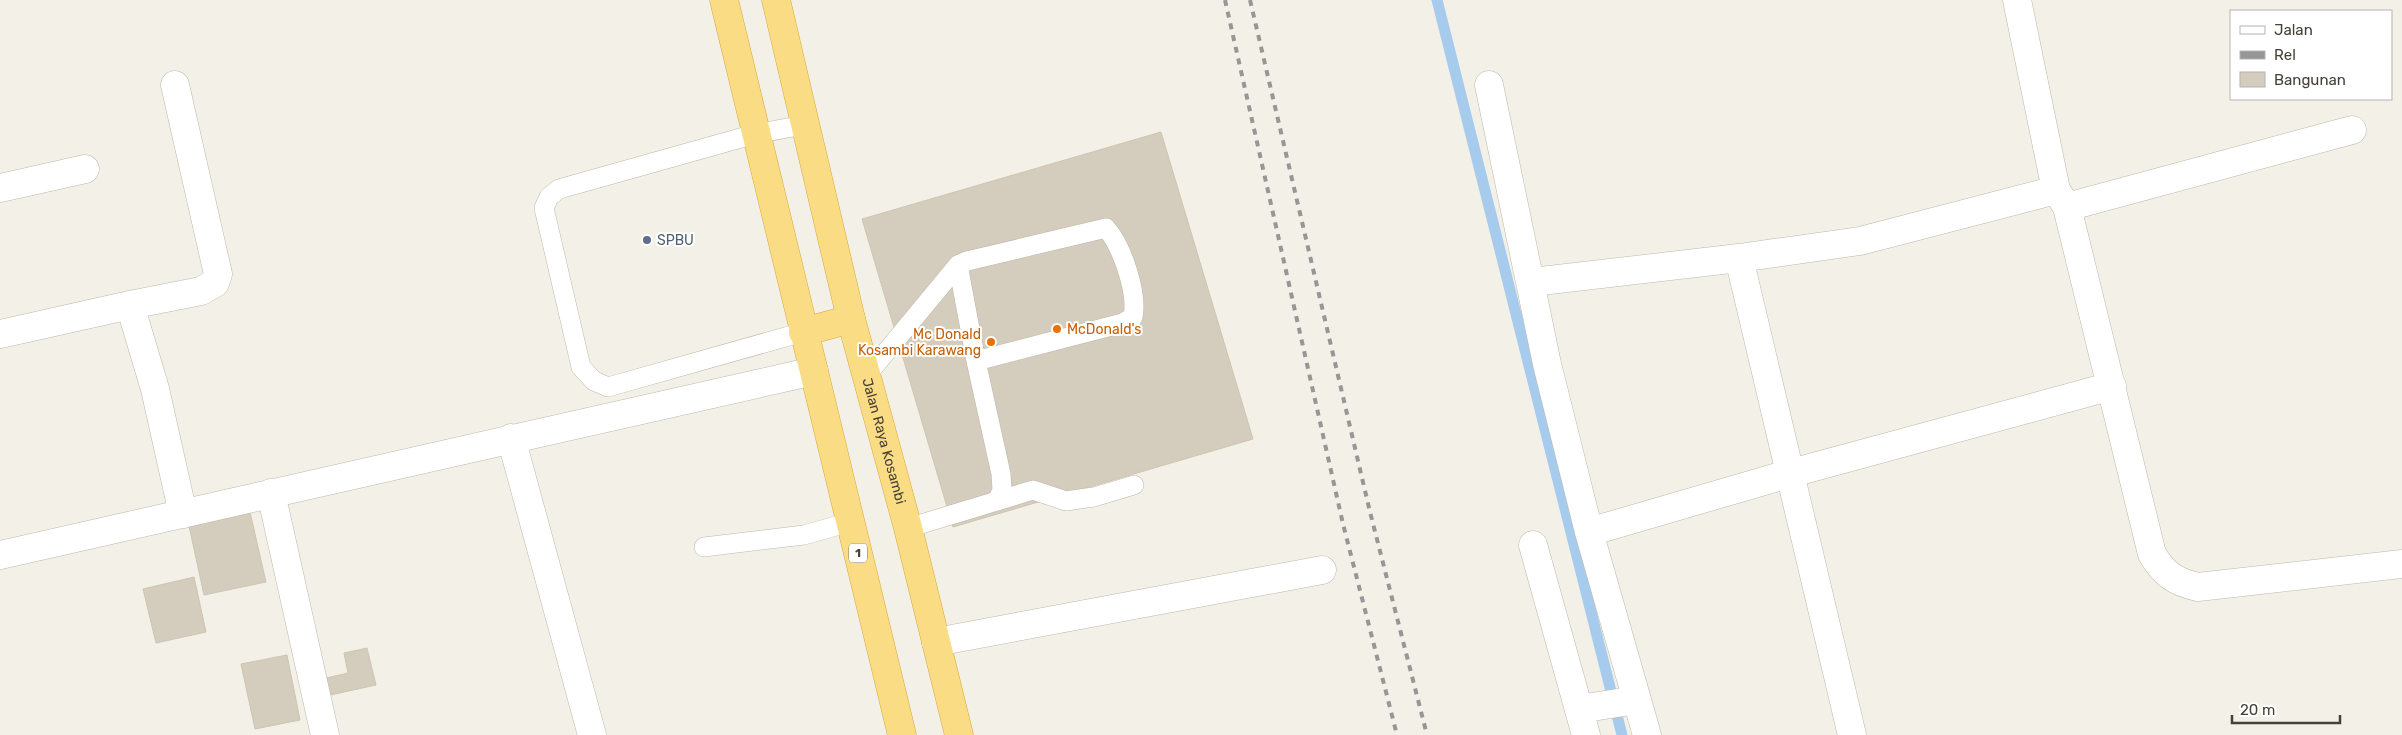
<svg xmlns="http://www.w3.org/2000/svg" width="2402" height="735" viewBox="0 0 2402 735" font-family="Rubik,sans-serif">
<rect width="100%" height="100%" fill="#f3f0e7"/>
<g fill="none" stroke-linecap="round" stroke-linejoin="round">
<path stroke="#a6cbed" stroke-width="11" d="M1437,0L1622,735"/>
</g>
<path fill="#d4ccbd" stroke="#cec5b0" d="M1161,132L1253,439L953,527L862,219Z
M250,512L266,582L204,595L189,526Z
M194,577L206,632L156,643L143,589Z
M367,648L376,685L326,696L322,679L348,673L344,653Z
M287,655L300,720L255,729L241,664Z"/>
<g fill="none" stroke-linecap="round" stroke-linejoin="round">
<g stroke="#beb8aa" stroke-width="20">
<path id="service" d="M958,265L976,361L1001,474L1002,490L998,499
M803,332L608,387L594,381L581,367L544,208L549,197L559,189L755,134L804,125
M867,375L958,265L967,261L1106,228C1122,246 1138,293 1133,317L1123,323L976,361
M908,528L1033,490L1066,501L1094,497L1134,485
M704,547L804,535L850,522"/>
</g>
<g stroke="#beb8aa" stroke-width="29">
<path id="minor" d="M2017,0L2056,190L2067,207L2152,554C2164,574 2175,582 2198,587L2402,564
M1489,85L1547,364L1589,532L1647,735
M0,188L85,169
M2067,207L2352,130
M1532,282L1739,258
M130,305L201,291L215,283L218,274L175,85
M0,334L130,305L155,389L183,514
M511,438L592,735
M271,493L325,735
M1589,532L1788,474L2112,386
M1533,545L1586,735
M0,555L814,371
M936,642L1322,570
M1579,709L1637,700
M1852,735L1739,258L1860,241L2056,190"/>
</g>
<g stroke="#d7a83d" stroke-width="29">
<g id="trunk">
<path d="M724,0L902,735"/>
<path id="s1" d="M776,0L851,319L908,528L959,735"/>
<path d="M803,332L851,319"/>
</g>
</g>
<use href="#service" stroke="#fff" stroke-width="19"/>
<use href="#minor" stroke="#fff" stroke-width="28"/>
<use href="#trunk" stroke="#f9dc83" stroke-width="28"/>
<path stroke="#969696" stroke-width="4" stroke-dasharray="6 6" stroke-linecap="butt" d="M1225,0L1343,524L1397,735
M1250,0L1370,512L1427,735"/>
</g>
<circle fill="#5c6f8a" stroke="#fff" stroke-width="2" cx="647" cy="240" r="5"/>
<g fill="#e8710a" stroke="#fff" stroke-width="2">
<circle cx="1057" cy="329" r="5"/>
<circle cx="991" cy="342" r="5"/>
</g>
<g text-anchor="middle" stroke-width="4" stroke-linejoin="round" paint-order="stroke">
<rect fill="#fff" stroke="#7e7a72" stroke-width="1" x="849" y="543.5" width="18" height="19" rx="4"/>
<g font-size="12" font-weight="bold" fill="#464136">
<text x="858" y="557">1</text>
</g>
<g font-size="14" fill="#4e5e75" stroke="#fff" text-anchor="start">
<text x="657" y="245">SPBU</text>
</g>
<g font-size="14" fill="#c56008" stroke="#fff" text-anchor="start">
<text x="1067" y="334">McDonald's</text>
<text x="981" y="339" text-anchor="end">Mc Donald<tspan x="981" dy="16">Kosambi Karawang</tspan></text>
</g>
<g font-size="14" fill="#464136" stroke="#fff">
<text dy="5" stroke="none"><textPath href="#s1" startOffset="454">Jalan Raya Kosambi</textPath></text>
</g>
</g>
<rect x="2230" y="10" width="162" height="90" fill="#ffffff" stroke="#b5b3af"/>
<rect x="2240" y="26" width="25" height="8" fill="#ffffff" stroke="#b5b3af"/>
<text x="2274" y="35" font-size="15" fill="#464136">Jalan</text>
<rect x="2240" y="51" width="25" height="8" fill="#969696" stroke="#b5b3af"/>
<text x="2274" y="60" font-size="15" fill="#464136">Rel</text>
<rect x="2240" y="72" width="25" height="15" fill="#d4ccbd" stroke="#b5b3af"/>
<text x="2274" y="85" font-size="15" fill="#464136">Bangunan</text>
<path d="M2232 715v8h108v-8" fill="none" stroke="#464136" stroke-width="2.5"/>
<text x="2240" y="715" font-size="15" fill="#464136" stroke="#ffffff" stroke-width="4" paint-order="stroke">20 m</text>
</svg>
